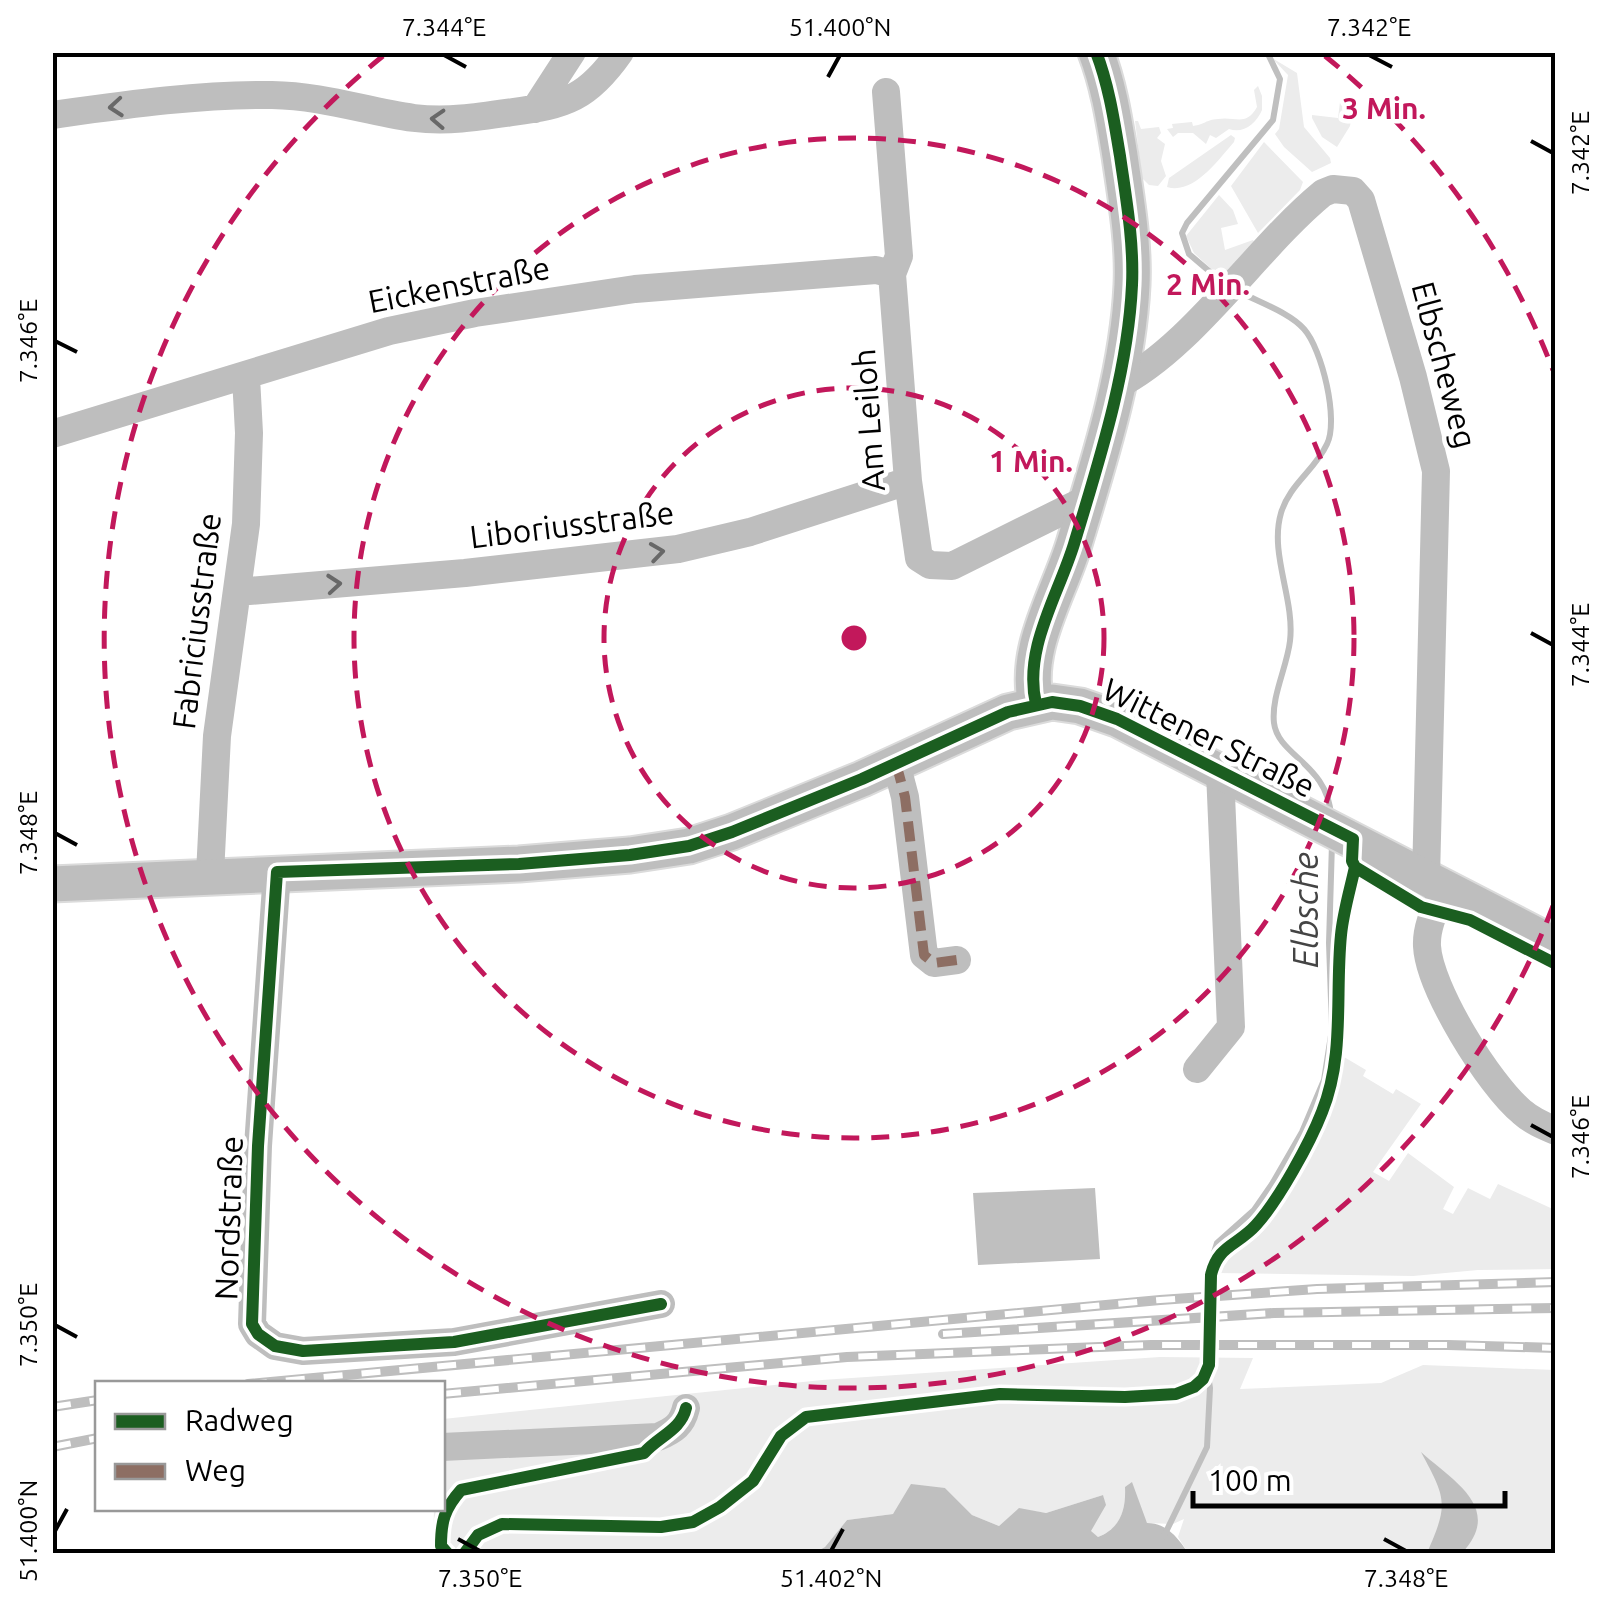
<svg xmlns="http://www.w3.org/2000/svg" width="1608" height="1606" viewBox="0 0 1608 1606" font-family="Ubuntu,sans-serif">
<rect width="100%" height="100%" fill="#fff"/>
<path fill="#ececec" d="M1272,58L1297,73L1304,127L1330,158L1331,163L1312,172L1284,147L1275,134L1279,129L1288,75Z
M1258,86L1262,96V110C1256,124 1243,134 1229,129L1216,138L1210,135L1206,144L1193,133H1178L1173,137L1167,129L1173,128L1172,124L1192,122L1193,126C1206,124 1205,120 1218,119C1235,116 1246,127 1257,107L1254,90Z
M1340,102L1354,103L1350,126L1337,147L1322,137L1312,118V115L1338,118Z
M1135,121H1138L1141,129L1159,127L1161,133L1157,138L1165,144L1161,161L1166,176L1158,186L1149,185L1142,178Z
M1231,135L1235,138L1234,142C1218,160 1194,195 1167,187L1169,178Z
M1264,142L1303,182L1300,190L1258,233L1231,186Z
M1219,195L1233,210L1238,224L1221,228L1225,250L1253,240L1258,247L1225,278L1220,277L1194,253L1186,236Z
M1344,1057L1366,1070L1363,1076L1393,1094L1396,1089L1421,1104L1373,1172L1389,1181L1408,1153L1454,1187L1443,1209L1453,1214L1468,1188L1490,1199L1498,1184L1555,1210V1269L1478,1270L1413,1276L1217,1273C1228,1246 1249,1245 1266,1225C1306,1175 1329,1118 1344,1057Z
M1160,1357L1253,1358L1240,1389L1381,1383L1423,1365L1555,1370V1553H1188L1178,1537L1184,1519L1173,1524L1147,1523L1125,1487C1126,1510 1121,1528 1098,1537L1090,1531L1105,1505L1103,1495L1046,1513L1019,1509L999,1526L972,1515L945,1488L893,1514L847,1520L825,1547L814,1553L433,1554L434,1509L442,1508L443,1419L822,1380Z"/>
<path fill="#bfbfbf" d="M1095,1188L1100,1259L978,1265L973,1193Z
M1421,1452C1453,1481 1504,1508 1462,1553H1427C1449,1503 1446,1499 1421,1452Z
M1132,1482L1147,1523C1167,1523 1178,1538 1188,1553H814L825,1547L847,1520L893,1514L911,1484L945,1488L972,1515L999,1526L1019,1508L1046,1513L1103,1495L1106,1505L1091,1531L1098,1537C1121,1528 1126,1509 1125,1487Z"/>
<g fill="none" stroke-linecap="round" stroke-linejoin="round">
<path stroke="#bfbfbf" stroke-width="6" d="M1223,283L1189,254L1182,233L1187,223L1273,120L1280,79L1267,52
M1238,291C1258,302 1289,312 1304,329C1322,349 1339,420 1327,444C1315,470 1289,485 1281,513C1269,554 1295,599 1290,641C1287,667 1271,697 1274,723C1278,756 1328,764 1331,816
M1208,1272L1217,1243L1254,1210L1272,1184L1302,1132L1324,1080L1332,1029L1329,943L1332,843
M1164,1536L1207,1447L1210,1388L1206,1363"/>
<g stroke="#dbdbdb" stroke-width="39">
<path id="major" d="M1036,704C1023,649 1058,596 1074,544C1099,461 1128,372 1132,285C1134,242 1126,198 1120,156C1114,120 1109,86 1096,52
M52,884L519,864L630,855L689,846L732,832L862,779L1008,712L1052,702L1080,706L1117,719L1556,945"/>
</g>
<path stroke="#bebebe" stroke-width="28" d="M886,92L899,256L892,274L908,481L919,558L930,565L952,566L1087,499
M535,109L572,52
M52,115C124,105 200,94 272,95C325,96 364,111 414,118C448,122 479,117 513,112C566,105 588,98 620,52
M1116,386C1192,348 1256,248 1323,193L1333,189L1353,191L1361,200L1413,377L1436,471L1426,878
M52,434L389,331L475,313L635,289L876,270L892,274
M237,592L465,573L678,549L750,532L908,481
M896,763L905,797L924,955L934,963L957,960
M277,872L258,1146L252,1324L258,1334L275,1346L303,1351L454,1342L661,1304
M210,874L217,736L246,524L249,433L246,377
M1445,887C1437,906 1426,925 1427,946C1429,988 1489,1085 1522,1112C1532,1121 1544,1126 1556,1131
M1197,1069L1231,1027L1220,772
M442,1447L658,1437C674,1430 682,1425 686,1408"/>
<use href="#major" stroke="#bebebe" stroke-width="35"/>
<g stroke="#bebebe" stroke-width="10">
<path id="rail" d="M943,1334L1274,1313L1556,1308
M248,1384L1160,1300L1317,1289L1556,1282
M442,1394L847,1357L1151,1345H1448L1556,1348
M52,1407L98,1400
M52,1447L98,1438"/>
</g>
<use href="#rail" stroke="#fff" stroke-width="6" stroke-dasharray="19" stroke-linecap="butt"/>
<path stroke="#8d6e63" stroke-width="10" stroke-dasharray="20 10" stroke-linecap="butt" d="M896,763L905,797L924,955L934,963L957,960"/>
<g stroke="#fff" stroke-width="19">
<path id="cycleway" d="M1036,704C1023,649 1058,596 1074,544C1099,461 1128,372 1132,285C1134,242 1126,198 1120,156C1114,120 1109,86 1096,52
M1355,867L1421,907L1470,920L1556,964
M448,1554L441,1546C441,1522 444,1509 461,1490L644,1453C659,1436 681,1430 686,1408
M464,1554L478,1535L502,1524L661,1527L693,1522L720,1507L753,1481L781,1436L806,1417L1000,1394L1125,1397L1176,1394L1194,1387L1203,1379L1209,1365L1211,1275C1218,1245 1237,1246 1256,1225C1278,1201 1310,1143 1322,1112C1345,1055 1335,995 1341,935C1343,913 1350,890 1355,867L1352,861L1353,839L1117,719L1080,706L1052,702L1008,712L862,779L732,832L689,846L630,855L519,864L277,872L258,1146L252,1324L258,1334L275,1346L303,1351L454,1342L661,1304"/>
</g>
<use href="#cycleway" stroke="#1b5e20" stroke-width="12"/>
</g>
<defs><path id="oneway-chevron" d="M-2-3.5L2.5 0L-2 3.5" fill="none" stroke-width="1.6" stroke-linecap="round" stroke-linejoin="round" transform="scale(2.5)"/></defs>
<g stroke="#686868">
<use href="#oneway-chevron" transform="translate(116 107) rotate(175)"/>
<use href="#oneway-chevron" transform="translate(438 119) rotate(-177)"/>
<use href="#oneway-chevron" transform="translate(657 552) rotate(-8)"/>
<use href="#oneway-chevron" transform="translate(334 584) rotate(-5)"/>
</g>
<path fill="none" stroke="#000" stroke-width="4" d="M444,55L466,67M1369,55L1392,67M828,77L840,55M1531,141L1553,153M55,341L77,352M1531,633L1553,645M55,833L77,845M1531,1125L1553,1137M55,1325L77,1337M55,1531L67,1509M458,1539L480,1551M1384,1539L1406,1551M831,1551L843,1529"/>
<g fill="none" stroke="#c2185b" stroke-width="5" stroke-dasharray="18 12">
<circle cx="854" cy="638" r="250"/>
<circle cx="854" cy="638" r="500"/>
<path d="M1553 906A749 749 0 1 1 383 56M1325 56A749 749 0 0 1 1553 370"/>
</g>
<g text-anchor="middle" stroke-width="9" stroke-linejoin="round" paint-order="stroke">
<g font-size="32" fill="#000" stroke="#fff">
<text transform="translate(459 285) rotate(-11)" y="11">Eickenstraße</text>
<text transform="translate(1444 365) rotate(75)" y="11">Elbscheweg</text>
<text transform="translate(869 420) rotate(-94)" y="11">Am Leiloh</text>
<text transform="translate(572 525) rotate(-7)" y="11">Liboriusstraße</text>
<text transform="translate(197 621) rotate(-83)" y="11">Fabriciusstraße</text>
<text transform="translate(1209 738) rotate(26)" y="11">Wittener Straße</text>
<text transform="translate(229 1218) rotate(-88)" y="11">Nordstraße</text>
</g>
<g font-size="35" font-style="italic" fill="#444" stroke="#fff">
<text transform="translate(1306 910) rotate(-90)" y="12">Elbsche</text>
</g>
</g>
<circle cx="854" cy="638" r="15" fill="#c2185b" stroke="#fff" stroke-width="5"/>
<g font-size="30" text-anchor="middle" font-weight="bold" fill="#c2185b" stroke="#fff" stroke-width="9" stroke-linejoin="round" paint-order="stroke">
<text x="1384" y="119">3 Min.</text>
<text x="1208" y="295">2 Min.</text>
<text x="1031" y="472">1 Min.</text>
</g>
<rect width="1608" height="1606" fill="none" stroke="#ffffff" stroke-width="110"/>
<rect x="95" y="1381" width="350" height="130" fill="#ffffff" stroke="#999999" stroke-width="2.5"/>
<rect x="115" y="1414" width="50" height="15" fill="#1b5e20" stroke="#999999" stroke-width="2.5"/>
<text x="185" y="1431" font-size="30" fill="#000000">Radweg</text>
<rect x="115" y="1464" width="50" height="15" fill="#8d6e63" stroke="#999999" stroke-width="2.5"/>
<text x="185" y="1481" font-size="30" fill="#000000">Weg</text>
<path d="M1193 1491v15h312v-15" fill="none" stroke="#000000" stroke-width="5"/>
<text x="1208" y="1491" font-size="30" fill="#000000" stroke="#ffffff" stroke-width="8" paint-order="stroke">100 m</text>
<rect x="55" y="55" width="1498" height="1496" fill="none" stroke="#000" stroke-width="4"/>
<g font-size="25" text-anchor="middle" fill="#000">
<text x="444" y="36">7.344°E</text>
<text x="840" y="36">51.400°N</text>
<text x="1369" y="36">7.342°E</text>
<text transform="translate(1580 153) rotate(-90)" y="9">7.342°E</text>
<text transform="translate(28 341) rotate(-90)" y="9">7.346°E</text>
<text transform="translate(1580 645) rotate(-90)" y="9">7.344°E</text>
<text transform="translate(28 833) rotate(-90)" y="9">7.348°E</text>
<text transform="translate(1580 1137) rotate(-90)" y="9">7.346°E</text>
<text transform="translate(28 1325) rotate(-90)" y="9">7.350°E</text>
<text transform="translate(28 1531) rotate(-90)" y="9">51.400°N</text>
<text x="480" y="1587">7.350°E</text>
<text x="831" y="1587">51.402°N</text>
<text x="1406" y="1587">7.348°E</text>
</g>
</svg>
